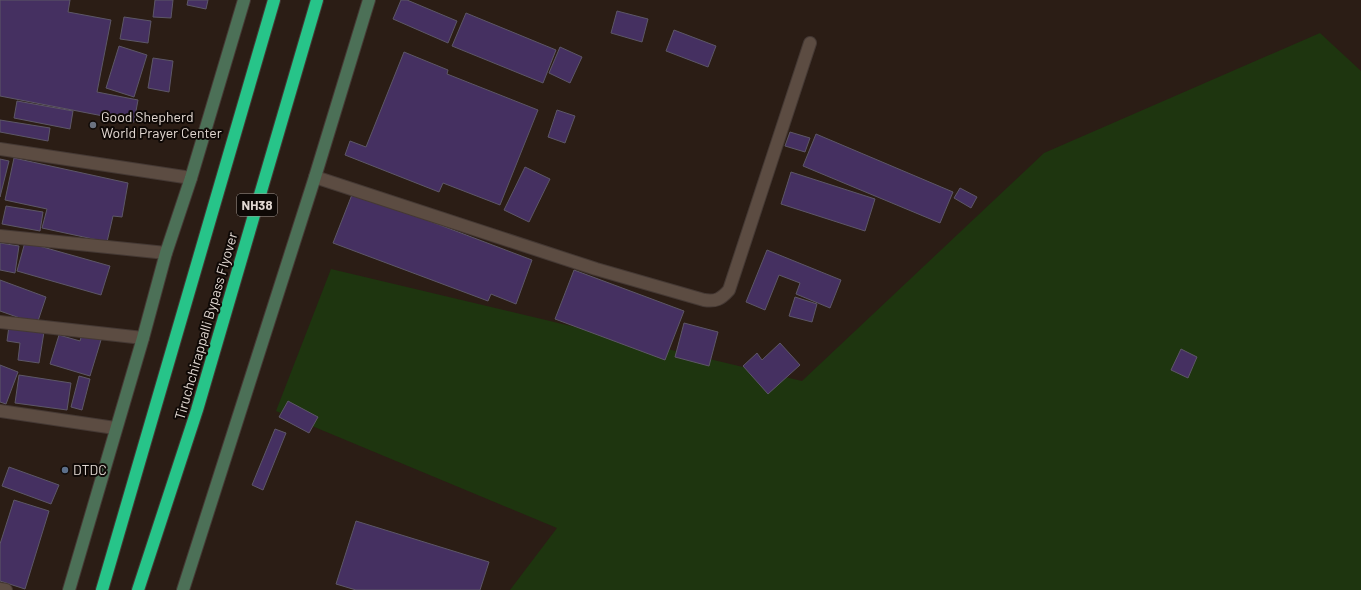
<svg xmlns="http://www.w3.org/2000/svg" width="1361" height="590" viewBox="0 0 1361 590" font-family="Barlow,sans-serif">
<rect width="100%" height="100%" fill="#2b1d15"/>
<path fill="#1e350f" d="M1320,33L1361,71V590H510L557,528L276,411L331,269L802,381L1044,153Z"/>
<path fill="#453061" stroke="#5d5767" d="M0,0H70L68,12L111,20L97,92L138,100L134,122L0,96Z
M155,0H173L171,18L153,17Z
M188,0H208L206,9L187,5Z
M401,0H407L457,21L448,43L393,19Z
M617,11L648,19L642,42L611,33Z
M466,13L556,50L543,83L452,46Z
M124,17L151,21L148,43L120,39Z
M674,30L716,46L708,67L666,51Z
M119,46L147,55L134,97L106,88Z
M560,47L582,57L570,83L549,73Z
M404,52L448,70L447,74L538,110L500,205L443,183L439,192L345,155L350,141L366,147Z
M153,58L173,61L169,92L148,88Z
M17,101L73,111L70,129L14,118Z
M557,110L575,116L565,143L548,137Z
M0,120L50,128L48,141L0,132Z
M790,132L810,138L805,152L785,146Z
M816,134L953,192L940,223L803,166Z
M14,158L128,183L122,217L113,216L107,242L42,228L47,209L5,200Z
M0,159L9,161L0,197Z
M525,167L550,179L529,222L504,210Z
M791,172L875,199L865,231L781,204Z
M960,188L977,197L971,208L954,198Z
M353,192L532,260L516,304L491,294L488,301L333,243Z
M6,206L43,212L40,231L2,224Z
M25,242L110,266L101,295L17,271Z
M0,243L19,246L15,273L0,270Z
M767,250L841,280L830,308L796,294L800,283L779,275L765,310L746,302Z
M574,270L684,311L665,360L555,319Z
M0,280L46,297L37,324L0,311Z
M795,297L817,304L812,322L789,316Z
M684,323L718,332L709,366L675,357Z
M9,326L44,332L39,363L18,360L20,343L7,341Z
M82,334L101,340L90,376L50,364L59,335L80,341Z
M780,343L800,365L768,394L743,366L757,353L762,360Z
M1181,349L1197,357L1188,378L1171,370Z
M0,365L18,372L6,404L0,402Z
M19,375L71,383L67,410L15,403Z
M79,376L90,379L82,410L71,407Z
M288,401L318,417L309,433L279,417Z
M275,429L286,433L263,490L252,485Z
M9,467L59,485L51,504L2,486Z
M14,500L49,511L25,589L0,581V544Z
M356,521L489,562L480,590H356L336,584Z"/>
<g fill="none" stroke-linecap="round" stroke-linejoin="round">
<g stroke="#453934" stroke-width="14">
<path id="street" d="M0,149L191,178
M315,177L596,269L704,300C716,302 721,299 729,290L810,43
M0,236L166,253
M0,322L143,338
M0,411L115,428
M0,589L6,590"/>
</g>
<g stroke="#453934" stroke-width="14">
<path id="secondary" d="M69,590L143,338L166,253L191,178L244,0
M183,590L315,177L369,0"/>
</g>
<g stroke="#453934" stroke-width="14">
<path id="highway" d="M102,590L274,0
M138,590L197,410L317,0"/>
</g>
<use href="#street" stroke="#5c4c42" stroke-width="12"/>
<use href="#secondary" stroke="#4c7057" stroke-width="12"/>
<use href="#highway" stroke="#27c489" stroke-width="12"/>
</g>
<circle fill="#6b7280" stroke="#0f0906" stroke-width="1.5" cx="93" cy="125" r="4"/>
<circle fill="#5c6f8a" stroke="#0f0906" stroke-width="1.5" cx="65" cy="470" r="4"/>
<g text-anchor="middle" stroke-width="4" stroke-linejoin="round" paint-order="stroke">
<rect fill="#0f0906" stroke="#a39a95" stroke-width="1" x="237" y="194" width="40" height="22" rx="3"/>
<g font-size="13" font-weight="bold" fill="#e2d8d2">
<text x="257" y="210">NH38</text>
</g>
<g font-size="14" fill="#e2d8d2" stroke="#0f0906" text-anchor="start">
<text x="101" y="122">Good Shepherd<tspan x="101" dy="16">World Prayer Center</tspan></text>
<text x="73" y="475">DTDC</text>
</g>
<g font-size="14" fill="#e2d8d2" stroke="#0f0906">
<text transform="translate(206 326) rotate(-74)" y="5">Tiruchchirappalli Bypass Flyover</text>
</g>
</g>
</svg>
